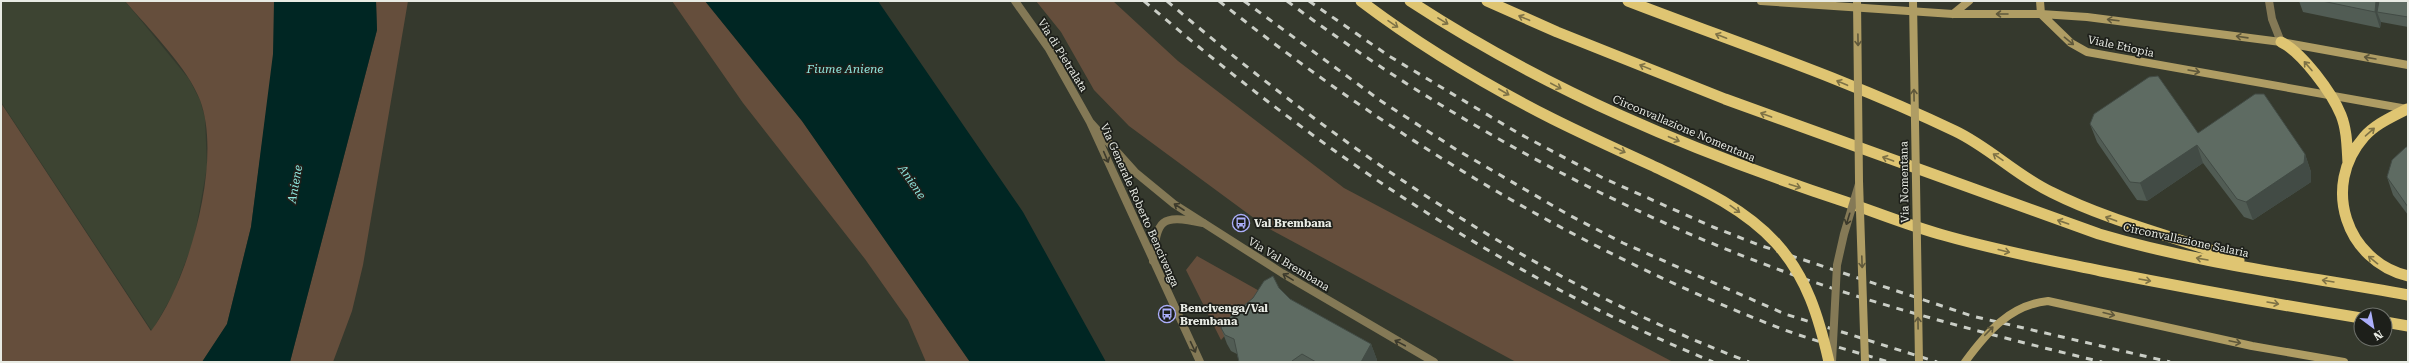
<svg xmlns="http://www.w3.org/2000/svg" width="2409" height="363" viewBox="0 0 2409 363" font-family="'Roboto Serif',serif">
<rect width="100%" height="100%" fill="#35392d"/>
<path fill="#3d4432" d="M1,1H125L189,79L200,100L205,118L207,167L194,240L173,294L152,331L1,102Z"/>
<path fill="#654e3c" d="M125,1H274V54L251,227L227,324L202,362H1V103L151,331C189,281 223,160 200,100C188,68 148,28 125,1Z
M376,1H408L363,265L352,311L333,362H290L377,30Z
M672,1H705L802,121L970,362H926L908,320L865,259L743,103Z
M1036,1H1113L1178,61L1344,188L1673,362H1516L1266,227L1129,126L1094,90L1061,32Z
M1197,256L1263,293L1221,340L1186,270Z"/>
<path fill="#002623" d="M274,1H376L377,30L290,362H202L227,324L251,227L273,54Z
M705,1H878L1023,212L1106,362H970L802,121Z"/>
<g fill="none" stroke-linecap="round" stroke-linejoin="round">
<path stroke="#847956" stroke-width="8" d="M2269,1L2272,19L2281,42
M1153,261C1157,219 1160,214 1203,223"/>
<path stroke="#847956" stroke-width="8" d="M1015,1L1049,49L1090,122L1200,362
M1090,122L1135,172L1174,204L1282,273L1434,362"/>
<path stroke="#af9d64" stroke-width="8" d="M1761,1L1953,14H2041L2087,17L2281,42L2408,65
M2040,1L2041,14
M1953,14L1969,1
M2041,14L2071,43L2087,52L2407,109"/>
<path stroke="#dfc572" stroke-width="11" d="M1410,1C1546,90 1692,151 1846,202C1878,213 1910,226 1943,235C1995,250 2048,260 2101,271C2187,288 2274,304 2361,318
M1487,1L1557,32L1725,99L2099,234C2200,264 2305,276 2408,295
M1628,1C1737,43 1849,80 1955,131C1989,147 2017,176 2051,192C2111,222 2176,237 2239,260
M2281,42C2302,52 2332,93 2341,115C2347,130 2347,147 2348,163
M2407,109C2392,117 2375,124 2364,137C2321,186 2346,261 2408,276
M2385,322L2408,326"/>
<path stroke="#cacec6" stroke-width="3" stroke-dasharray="7 7" stroke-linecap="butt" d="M1144,1C1319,151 1500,274 1713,362
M1167,1C1342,150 1533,280 1749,362
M1219,1C1389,136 1579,251 1782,329C1817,342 1853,351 1889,362
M1244,1L1381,101L1457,150L1569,215L1623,243L1785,314L1937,362
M1287,1C1457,128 1663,237 1866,299C1944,323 2023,343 2102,362
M1309,1L1389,56L1518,133L1603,178L1713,227L1759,245L1972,316L2170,362"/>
<path stroke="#847956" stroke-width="8" d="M1832,362L1837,265L1844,234L1859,184"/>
<path stroke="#af9d64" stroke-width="8" d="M1857,1L1859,181L1865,362
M1913,1L1919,362
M1965,362C1987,332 2010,305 2048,301L2252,346L2344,362"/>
<path stroke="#dfc572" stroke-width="11" d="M1361,1C1419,45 1488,86 1553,119C1585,135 1618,150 1651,165C1695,186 1742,206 1776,243C1807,277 1819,318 1829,362"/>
</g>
<path fill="#515c54" d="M2299,1H2408V27L2381,22L2380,28L2303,12Z
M2090,124L2198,133L2305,154L2311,172V182L2253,220L2244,217L2203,163L2147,201L2137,200L2097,142Z
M2408,147V215L2393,195L2387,177Z
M1279,288L1290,299L1371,344L1377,360L1376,362H1239L1237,354L1231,351L1227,344L1221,328Z"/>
<path fill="#424b45" d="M2376,1H2385L2377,12L2381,22L2380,28L2375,12Z
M2197,145L2203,163L2147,201L2140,183Z
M2305,154L2311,172V182L2253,220L2246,202Z
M1371,344L1377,360L1376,362H1361Z"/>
<path fill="#5e6b62" stroke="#424b45" d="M2322,1H2376L2375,12Z
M2379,1H2408V17L2377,12Z
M2158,76L2198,133L2255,94H2264L2305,154L2304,163L2246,202L2237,199L2197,145L2140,183L2130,182L2090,124L2094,114L2149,77Z
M2406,147H2408V207L2387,177L2392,160Z
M1273,276L1279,288L1290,299L1371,344L1361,362H1316L1302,354L1292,361V362H1239L1234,339L1225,335L1221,328L1223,323L1253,298L1264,281Z"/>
<defs><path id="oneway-shaft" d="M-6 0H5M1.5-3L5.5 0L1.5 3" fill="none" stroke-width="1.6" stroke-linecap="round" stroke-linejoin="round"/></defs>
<g stroke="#5f583b">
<use href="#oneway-shaft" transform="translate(2002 14) rotate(180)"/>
<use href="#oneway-shaft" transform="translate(2113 20) rotate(-173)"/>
<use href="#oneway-shaft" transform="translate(2242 37) rotate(-172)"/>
<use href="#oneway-shaft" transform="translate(1858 40) rotate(89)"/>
<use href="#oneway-shaft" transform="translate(2069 41) rotate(39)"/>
<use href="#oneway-shaft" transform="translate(2370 58) rotate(-170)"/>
<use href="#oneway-shaft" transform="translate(2194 71) rotate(10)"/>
<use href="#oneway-shaft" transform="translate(1914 95) rotate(-91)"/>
<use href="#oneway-shaft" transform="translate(1862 262) rotate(88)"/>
<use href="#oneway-shaft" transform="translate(2109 314) rotate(14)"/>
<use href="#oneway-shaft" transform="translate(1918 323) rotate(-91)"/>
<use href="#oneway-shaft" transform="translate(1989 331) rotate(-46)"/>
<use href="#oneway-shaft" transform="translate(2235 342) rotate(12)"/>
</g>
<g stroke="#7e7246">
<use href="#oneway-shaft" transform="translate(1524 18) rotate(-157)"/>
<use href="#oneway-shaft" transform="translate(1443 21) rotate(31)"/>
<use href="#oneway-shaft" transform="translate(1393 24) rotate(34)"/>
<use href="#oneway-shaft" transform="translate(1721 36) rotate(-159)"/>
<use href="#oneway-shaft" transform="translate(2308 66) rotate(-131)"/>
<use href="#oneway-shaft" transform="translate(1645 67) rotate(-158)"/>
<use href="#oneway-shaft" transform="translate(1842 83) rotate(-157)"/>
<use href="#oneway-shaft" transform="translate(1556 86) rotate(28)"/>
<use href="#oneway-shaft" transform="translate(1504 92) rotate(30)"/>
<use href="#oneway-shaft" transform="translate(1766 115) rotate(-160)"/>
<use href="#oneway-shaft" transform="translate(2370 132) rotate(-41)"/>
<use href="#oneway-shaft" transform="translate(1674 139) rotate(23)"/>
<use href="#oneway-shaft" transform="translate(1620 150) rotate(25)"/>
<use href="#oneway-shaft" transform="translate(1998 157) rotate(-146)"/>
<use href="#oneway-shaft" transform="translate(1888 159) rotate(-160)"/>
<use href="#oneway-shaft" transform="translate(1795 186) rotate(18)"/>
<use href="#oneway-shaft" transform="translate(1735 209) rotate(36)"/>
<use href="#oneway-shaft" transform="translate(2111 219) rotate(-160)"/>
<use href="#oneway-shaft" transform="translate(2063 222) rotate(-161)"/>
<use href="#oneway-shaft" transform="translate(2004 251) rotate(14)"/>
<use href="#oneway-shaft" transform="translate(2202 259) rotate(-170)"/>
<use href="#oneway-shaft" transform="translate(2373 260) rotate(-141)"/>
<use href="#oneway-shaft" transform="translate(2145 280) rotate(10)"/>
<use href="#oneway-shaft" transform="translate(2328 281) rotate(-171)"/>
<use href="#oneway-shaft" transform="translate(2273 303) rotate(10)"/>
</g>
<g stroke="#3c3a2c">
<use href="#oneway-shaft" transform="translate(1106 157) rotate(67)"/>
<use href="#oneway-shaft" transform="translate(1179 207) rotate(-147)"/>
<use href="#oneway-shaft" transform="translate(1848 219) rotate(107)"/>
<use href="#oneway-shaft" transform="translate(1288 277) rotate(-149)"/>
<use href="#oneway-shaft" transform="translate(1400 343) rotate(-152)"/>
<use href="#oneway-shaft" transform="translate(1193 347) rotate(65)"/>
</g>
<defs>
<g id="bus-ring" transform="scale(0.9)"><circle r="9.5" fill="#1d1f1a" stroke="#acaffb" stroke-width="1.5"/><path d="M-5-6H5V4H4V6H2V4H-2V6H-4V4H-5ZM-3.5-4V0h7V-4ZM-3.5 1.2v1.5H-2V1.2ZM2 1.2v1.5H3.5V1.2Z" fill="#acaffb"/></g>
</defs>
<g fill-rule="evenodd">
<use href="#bus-ring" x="1241" y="223"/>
<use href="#bus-ring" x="1167" y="314"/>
</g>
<g text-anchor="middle" stroke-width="3.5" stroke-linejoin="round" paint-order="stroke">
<g font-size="11" fill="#e8ebe4" stroke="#1d1f1a">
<text transform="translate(2121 46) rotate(12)" y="4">Viale Etiopia</text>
<text transform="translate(1063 55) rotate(58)" y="4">Via di Pietralata</text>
<text transform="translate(1684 128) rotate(23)" y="4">Circonvallazione Nomentana</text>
<text transform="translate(1904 182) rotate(-91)" y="4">Via Nomentana</text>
<text transform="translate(1140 205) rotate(66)" y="4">Via Generale Roberto Bencivenga</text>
<text transform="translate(2186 240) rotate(12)" y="4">Circonvallazione Salaria</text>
<text transform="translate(1289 264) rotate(31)" y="4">Via Val Brembana</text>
</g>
<g font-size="11" font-weight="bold" fill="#e8ebe4" stroke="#1d1f1a" text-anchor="start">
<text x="1254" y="227">Val Brembana</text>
<text x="1180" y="312">Bencivenga/Val<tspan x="1180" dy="13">Brembana</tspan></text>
</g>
<g font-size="12" font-style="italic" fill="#8ee4dc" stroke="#1d1f1a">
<text x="845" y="73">Fiume Aniene</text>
<text transform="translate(912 182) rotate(55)" y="4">Aniene</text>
<text transform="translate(295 184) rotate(-80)" y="4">Aniene</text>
</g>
</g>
<rect width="2409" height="363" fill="none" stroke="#e8ebe4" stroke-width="4"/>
<g transform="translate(2373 327) rotate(148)"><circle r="19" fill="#1d1f1a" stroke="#6e716b"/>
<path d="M0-3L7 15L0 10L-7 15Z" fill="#acaffb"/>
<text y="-6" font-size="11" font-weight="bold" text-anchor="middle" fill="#e8ebe4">N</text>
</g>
</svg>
